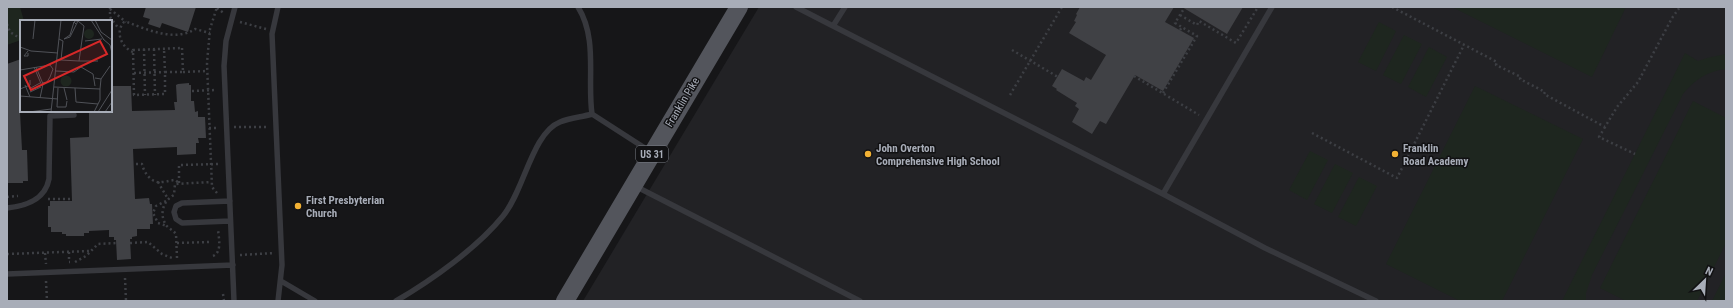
<svg xmlns="http://www.w3.org/2000/svg" width="1733" height="308" viewBox="0 0 1733 308" font-family="'Roboto Condensed',sans-serif">
<rect width="100%" height="100%" fill="#161618"/>
<path fill="#222225" d="M759,7H1726V301H583Z"/>
<path fill="#1e261f" d="M7,7H20L24,21H21V40L7,45Z
M1452,7H1626L1592,77Z
M1379,22L1396,31L1376,71L1358,62Z
M1404,35L1422,44L1401,84L1383,75Z
M1429,47L1447,57L1426,97L1408,87Z
M1685,53L1698,61L1707,58L1726,54V69C1708,71 1694,80 1683,94L1592,275L1586,293V301H1562Z
M1475,86L1583,139L1502,301H1460L1386,264Z
M1693,101L1726,118V243L1697,301H1626L1600,288Z
M1310,151L1328,160L1307,200L1289,190Z
M1335,164L1353,173L1332,213L1314,204Z
M1359,177L1377,186L1356,226L1338,217Z
M1726,273V301H1712Z"/>
<path fill="#404145" d="M146,7H196L188,32L162,23L160,28L148,24L150,19L143,17Z
M1080,7H1174L1165,22L1194,38L1163,91L1135,75L1106,124L1100,121L1092,134L1072,122L1079,109L1075,106L1077,103L1056,90L1057,89L1052,86L1062,69L1084,81L1086,77L1091,80L1106,55L1069,33L1076,22L1074,21L1077,15L1076,14Z
M1182,7H1243L1227,34Z
M21,59V93H19L22,150H27L28,181H23V183H7V64Z
M189,83V85H191V101H194L195,112L198,111V117H205L206,138H198L199,143H196V154L177,155V147L133,149L135,199L149,198L150,204H152L153,224H150V229H137V236L132,237V239H130L131,259L117,260L116,240H114V237H109V230L89,231V233H84V236H66V234H62V232H51V227H48V206H50V201H72L70,138L89,137V111H111V86H131L132,111L175,110L174,102H177L176,85L178,84Z"/>
<g fill="none" stroke-linecap="round" stroke-linejoin="round">
<path stroke="#3d3f44" stroke-width="2.5" stroke-dasharray="2 3" stroke-linecap="butt" d="M110,7V17L119,29
M1392,7L1497,62L1496,65L1521,77L1520,79L1545,92L1544,94L1605,127L1617,107L1638,82L1672,18L1680,7
M217,8L225,14
M110,9L126,22
M1180,15L1197,25L1199,21L1236,43L1258,7
M240,22L266,29
M7,24L10,32L21,39
M1180,30L1182,27
M182,48L183,72H165V94L134,95L133,50Z
M144,49L145,95
M154,49L155,95
M1012,50L1058,77
M133,52C121,47 115,32 124,22H127C148,30 175,42 195,29L210,33
M183,72L207,71
M134,73L165,72L164,49
M1134,76L1199,115
M192,91L216,90
M1163,93L1197,36L1175,23L1185,7
M1010,95L1062,7
M234,127H267
M1605,127L1599,137L1635,154
M209,128H219
M1312,133L1397,178L1464,45
M136,164H142C144,173 152,184 162,182C167,182 171,180 175,180L179,183
M158,182L168,199
M179,183V165L220,164
M217,193L212,187L207,63L210,29L217,7
M7,197L18,196
M48,199H70
M166,201L156,206L153,213L158,223L167,226
M130,243L148,242L162,254L172,258
M177,243L209,242
M69,252V262H70
M45,253L46,264
M7,254L90,251
M240,255L275,253
M213,256C222,252 219,239 218,230
M177,258L176,234C173,230 169,229 166,225C159,214 163,201 174,195L175,184L211,182
M75,262L86,256L98,244L116,243
M125,278L126,301
M46,281L47,301
M223,294L224,301"/>
<path stroke="#37383d" stroke-width="5.5" d="M278,7L272,34L282,265L278,301
M796,7L833,26L845,7
M833,26L1163,194L1272,7
M592,114L651,152
M635,186L860,301
M1163,194L1265,248L1376,301
M230,201L182,203L176,206L174,212L176,219L182,223L230,221
M7,208C26,206 45,200 49,179L50,116L74,115
M7,274L233,265
M281,281L315,301
M234,301L224,66L226,41L235,7
M396,301C432,280 477,248 503,216C524,191 532,133 560,122C570,118 582,117 592,114C587,79 598,39 578,7"/>
<path stroke="#53555c" stroke-width="18" d="M565,301L739,7"/>
</g>
<g fill="#f2b134" stroke="#111113" stroke-width="1.5">
<circle cx="868" cy="154" r="4"/>
<circle cx="1395" cy="154" r="4"/>
<circle cx="298" cy="206" r="4"/>
</g>
<g text-anchor="middle" stroke-width="3" stroke-linejoin="round" paint-order="stroke">
<rect fill="#111113" stroke="#7b7e86" stroke-width="1" x="636" y="146" width="32" height="16" rx="3"/>
<g font-size="10" font-weight="bold" fill="#a8adb8">
<text x="652" y="158">US 31</text>
</g>
<g font-size="11" fill="#a8adb8" stroke="#111113">
<text transform="translate(682 102) rotate(-59)" y="4">Franklin Pike</text>
</g>
<g font-size="11" font-weight="bold" fill="#a8adb8" stroke="#111113" text-anchor="start">
<text x="876" y="152">John Overton<tspan x="876" dy="13">Comprehensive High School</tspan></text>
<text x="1403" y="152">Franklin<tspan x="1403" dy="13">Road Academy</tspan></text>
<text x="306" y="204">First Presbyterian<tspan x="306" dy="13">Church</tspan></text>
</g>
</g>
<g transform="translate(20 20)">
<rect width="92" height="92" fill="#161618"/>
<path d="M64 14a5 5 0 1 1 10 0a5 5 0 1 1-10 0ZM40.5 61a5.5 5.5 0 1 1 11 0a5.5 5.5 0 1 1-11 0Z" fill="#1e261f"/>
<path fill="none" stroke="#505258" stroke-width="1" d="M71,0L84,20M75,0L81,12L92,20M54,3V2L55,1H58L50,17L44,19L50,15L54,2L56,4M13,19L15,0M83,19L90,25L92,33M65,21L82,19M0,27L11,31L38,33M8,33V36H4L8,31M37,40H41L43,21L39,19M41,40L59,41L64,6L58,1M59,41H78M14,47L22,66M16,47L23,64L20,78M0,50L30,45L33,49L30,57L27,62L22,63M36,51L54,52L61,47L73,54L75,66M75,58L81,59L80,69M81,59L90,46M5,65L10,77M34,67L80,69V80L74,92M38,68L37,87H46L47,81M44,68L47,80M55,68L56,82L78,84M0,69L10,65V60M9,69L20,63M10,72L21,67M0,76L38,79M9,92L31,89M31,92L41,0M78,92L92,70M85,92L92,82"/>
<path fill="#d62828" fill-opacity="0.15" stroke="#d62828" stroke-width="2" d="M80,21L87,34L11,70L4,56Z"/>
<rect width="92" height="92" fill="none" stroke="#a8adb8" stroke-width="2"/>
</g>
<rect width="1733" height="308" fill="none" stroke="#a8adb8" stroke-width="16"/>
<g transform="translate(1705 280) rotate(25)" stroke="#111113" stroke-width="3" paint-order="stroke">
<path d="M0-3L7 15L0 10L-7 15Z" fill="#a8adb8"/>
<text y="-6" font-size="11" font-weight="bold" text-anchor="middle" fill="#a8adb8">N</text>
</g>
</svg>
